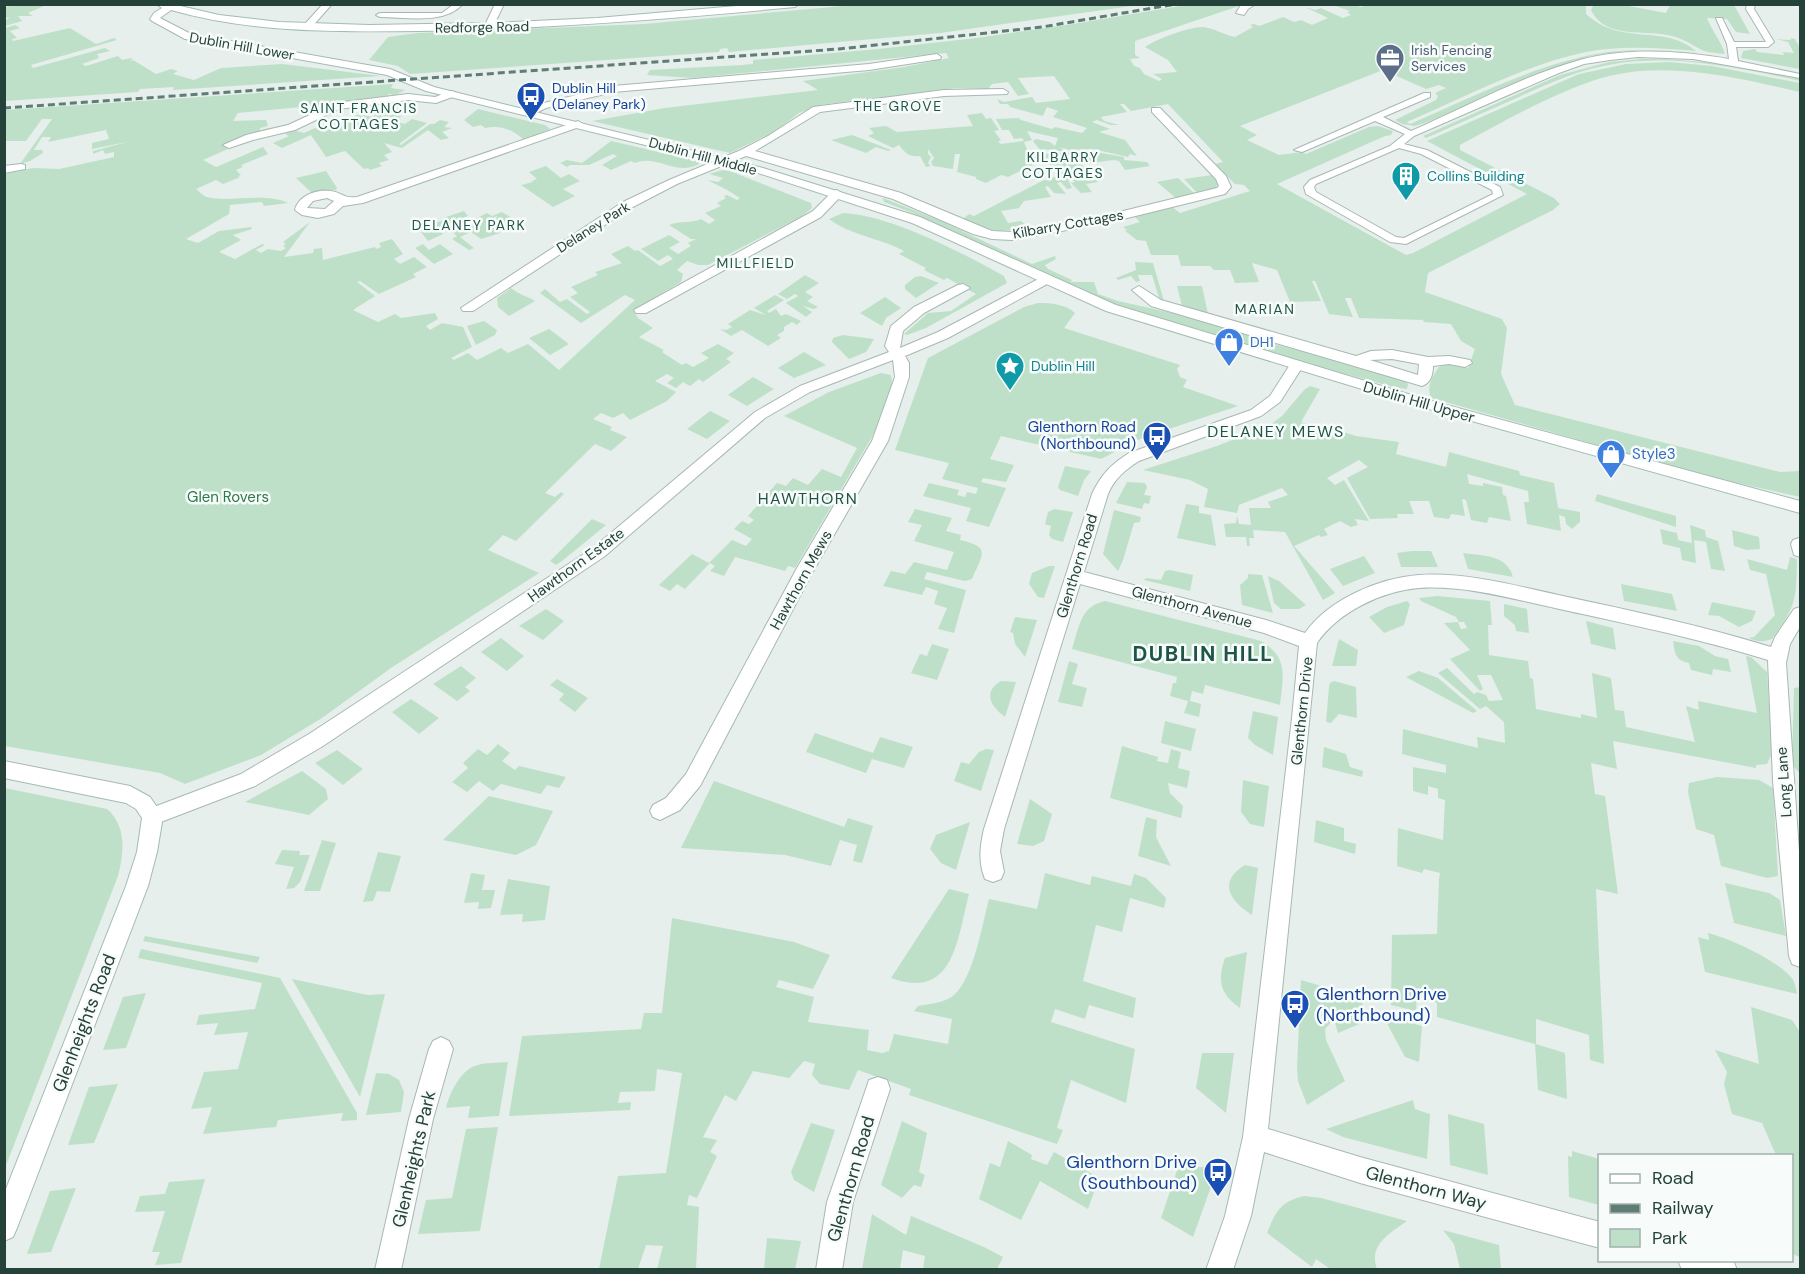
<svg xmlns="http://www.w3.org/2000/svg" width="1805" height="1274" viewBox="0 0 1805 1274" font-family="'DM Sans',sans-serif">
<rect width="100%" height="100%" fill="#e6efeb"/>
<path fill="#bfe0c8" d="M1369,4L1586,5V14C1622,47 1663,23 1696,51C1660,48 1622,45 1586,52C1524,65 1465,97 1407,122L1410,124C1470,98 1532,66 1596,54C1629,48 1663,50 1697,53L1698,54C1619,47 1567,59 1496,91C1470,102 1443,118 1415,126L1402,124L1395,120L1436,100L1438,96L1435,93L1446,88L1439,85L1426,89L1383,70L1240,126L1257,135L1247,140L1279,155L1302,152L1306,154L1369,127L1378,126L1393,131L1391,135L1385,136L1277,184L1406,255L1413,253L1527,194L1427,141L1579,74L1626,64L1669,62L1712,66L1800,83V92C1734,77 1659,58 1592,81C1546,97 1503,122 1460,145V150L1554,198L1560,204L1553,210L1428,273L1425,292L1502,319L1507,328L1501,374L1515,405L1780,472L1800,471V497L1715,478L1431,398C1426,386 1433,376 1439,367L1447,364L1468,368L1475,349L1461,341L1451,324L1424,322L1423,320L1359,318L1351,298H1345L1353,317L1329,314L1315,281H1312L1321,301L1290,302L1277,270L1252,263L1259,282L1235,283L1230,270H1214L1210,266H1181L1178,255H1151L1146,241L1137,240L1125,231L1127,230L1123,227L1140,222L1133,215L1171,206L1180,213L1250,191L1244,185L1235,184L1215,164L1223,162L1168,104L1131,111L1124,104H1120L1127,112L1101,117L1104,121L1119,125H1111L1097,120L1092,122L1110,129L1099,132L1125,140L1137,156L1130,154L1128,157L1093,149L1070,150L1058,147L1067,151C1057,152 1050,148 1040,150L1033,141L1036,139L1050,142L1055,146L1058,138L1027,131L1032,140L1024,142L1030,156L1036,159V163L1008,177L1001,175L986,183L976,179V177L957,172L960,154H955L953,169L933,166L931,162L934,158L928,149V154L931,157L928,163L931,166L926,167L920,156C909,157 906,154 899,145L893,148L868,136L874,133L869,128L886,126L897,132L973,126L967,115L982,113L986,119L991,118L999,130L994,131L1001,140L998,142L1001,144L1024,141L1022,138L1014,139L1009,130H1002L996,119L1019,118L1021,120L1052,129L1055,127L1082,133L1087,128L1053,117L1058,111L1047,107L1043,116L1010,107L1008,104H1000L997,99L1004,102L1032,97L1036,103L1070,99L1054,76L1018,78L1029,94L1018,96L1008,82L992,84L988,89L956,88L820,105L799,113L774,132L730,153L592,121L665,108L818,90L803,81L904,67L949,58L946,53L693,78L647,75L650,70L742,65L753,64V60L878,49L976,38L1073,24L1186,5H1242L1135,41V55L1140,58L1130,59L1134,66L1140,68L1144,74L1159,81L1162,79L1153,74L1177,72L1168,60L1145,47C1154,40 1191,26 1203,27C1214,28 1224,35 1235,37L1253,27L1250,25L1254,24L1259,26L1283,17L1294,22L1301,20L1312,25L1328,18L1305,7L1315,10L1321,8L1343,18L1351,15L1347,12L1350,11L1333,5H1354L1361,7Z
M1594,4L1623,5L1666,13L1670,5H1734L1750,34L1736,32L1727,19L1707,18C1712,31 1721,41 1725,54C1718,53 1708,53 1702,50C1692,45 1684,39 1672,36C1646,29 1605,40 1591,10Z
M13,5L18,6L46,5L28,13L33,16H18L22,21L5,26V20L10,18L5,17V7Z
M854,5H1139L940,33L729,52L727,48L720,49L719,52L410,74L398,66L369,60L388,37L417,33L644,24Z
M15,25L20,28L10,31L17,38L12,39L13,41L70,28L96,44L114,38L117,40L31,65L33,68L105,48L110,51L97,54L99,58L82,64L86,66L118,56L122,60L131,58L132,59L130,61L133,60L156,74L171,69L178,71L173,74L194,80L221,68L282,64L381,76L173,90L174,87L140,89L138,92L5,101V28Z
M1790,38L1795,39L1800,48V69L1741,58L1743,51L1755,49L1757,52L1784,55L1783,52L1794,53L1788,42L1776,39L1791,40Z
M1641,59C1695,58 1748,67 1800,79V81C1739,68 1676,54 1614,64C1580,69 1550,83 1519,97C1488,111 1457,124 1426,138L1423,136L1560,75L1609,62Z
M393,84L391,88L405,90L394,96L391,94L387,95L388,97L313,115L301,107L238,113L233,121L266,120L268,126L260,128V130L293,123L248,135L222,145L228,149L203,160L216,167L263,147L268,154L241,165L243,167L236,170L241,175L238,176L240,177L223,184L216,180L196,189C199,191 203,196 207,197C229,203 264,192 288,203L264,206L262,202L230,205L229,214L186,239L198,243L219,231L251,227L252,229L233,235L241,240L219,252L235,259L262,244L265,245L256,250L261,253L268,249L281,251L286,248L283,246L286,244L283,242L310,222L284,257L313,253L314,249L322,248L323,260L375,247L376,249L381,247L379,243L392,239L403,254L394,259L400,264L414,257L427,267L413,274L416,277L379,294L360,281L357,282L375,296L353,310L378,322L395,314L401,318L435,313L438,319L426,326L430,330L442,323L463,327L472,347L451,358L454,360L468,353L477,360L501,348L508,353L528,344L559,370L635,300L625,295L581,323L540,293L545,289L560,302L567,299L587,314L590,312L570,297L578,293L571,287L598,275L595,272L622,263L611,254L628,246L635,251L638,250L660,266L673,259L668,255L658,261L641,249L669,235L680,242L669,248L678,254L691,246L688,243L696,239H691L669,225C681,220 690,224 701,219L709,224L715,220L705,213L721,206L717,203L726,198L724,196L727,195L737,200L740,198C730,191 718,185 707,180L718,182L723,178L709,174L723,170L730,171L811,203L812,208L802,216L708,265H698L687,261L677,270L683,274L681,282L633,310L638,318L653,328L639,337L664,350L662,352L682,365L686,363L693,367L709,358L701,353L718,344L734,353L726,359L731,362L703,382L699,379L690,386L683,382L676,388L667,383L674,378L667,374L655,381L676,392L667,401L630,420L623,413L613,418L601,413L593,419L612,427L610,430L627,437L611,451L595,444L545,493L555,497L561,492L564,494L516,541L503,535L488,550L539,573L391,668L322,718L261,755L185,784L160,773L5,746L4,174L33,168L59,169L114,157V152L105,154L103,150L93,154V151L127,142L92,149V143L109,139L106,130L48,142L51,137H42L34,150H42L43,153L30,161L20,164L52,119H42L26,141H5V110Z
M384,109L388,110L383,114L402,116L397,119V122L405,124L412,119L427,123L399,144L401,145L430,124H434L440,120L449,122L444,127L452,128L442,132L449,138L441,140L428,130L402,148L384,143L392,152L384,155L389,160L379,163L382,166L370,170L368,168L364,169L345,151L326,157L311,135L282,148L273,143L289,136L285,134L293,130L304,133L315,128L324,132L359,114L372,117Z
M478,109L545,125L550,129L524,140C512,129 500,125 485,128L481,125L473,127L464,120Z
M852,135L891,150L888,151L876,147L866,153L831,140Z
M611,141L702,162C679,179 657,153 635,163L631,161L611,170L602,165L617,156L613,154L589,165H570L567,167L560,163L567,160L582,163Z
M1084,150L1124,157V160L1147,162L1150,166L1125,170L1119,161L1114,160L1082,164L1085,170L1075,172L1079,177L1093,176L1098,182L1086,184L1092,192L1081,193L1071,183L1075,182L1073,180H1068L1072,188L1067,189L1061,182L1057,183L1066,194L1054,193L1048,186L1045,187L1051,197L1024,201L1019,208L1001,211L1008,223L1021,221L1030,229L995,231L963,219L969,214L974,216L1042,181L1063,174L1039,157L1050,153L1049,155L1056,156L1057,152L1064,154Z
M546,166L561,178L569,174L580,181L563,189L575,196L553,207L521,185L533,182L532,181L537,179L529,172Z
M326,171L337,188L336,190L311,192L296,178Z
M1212,175L1218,183L1216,188L1199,195L1184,179Z
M1178,178L1196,195L1177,199L1157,182Z
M883,198L941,221L1032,264L1055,256L1056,259L1045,265L1048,269L1072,280L1071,282H1094L1098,294L1118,301L1204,320L1207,323L1258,335L1260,340L1315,355L1322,354L1404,380L1408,384L1407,389L1393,387C1291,358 1187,332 1088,294C1018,267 955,227 884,202Z
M464,211L468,216L439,229L443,234L428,241L421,232L434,228L432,224L444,220L443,218Z
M502,212L512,218L502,222L496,219L497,216L494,217L493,221L502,227L497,230L500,233L481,239L471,232L460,237L474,248L469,250L452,239L457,236L451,231L487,213L492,216Z
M843,213C890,215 963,253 1004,276L1007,283L926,328L907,335L904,334L928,313L951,311L976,294L947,278L944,280L924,270L926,268L899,254L904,251C880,238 850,235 829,219Z
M423,244L429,250L440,244L453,254L434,264L415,248Z
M1135,262L1153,263L1164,301H1160L1152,275H1138L1140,281L1136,282L1131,276L1118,280L1116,278L1136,270Z
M805,275L819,283L805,292L813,297L807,301L818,307L814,309L803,306L812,312L806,317L786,303L798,296L795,294L787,299L778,294Z
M921,276L939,283L916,298L905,289V285L915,277Z
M1177,286H1202L1208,314L1182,306Z
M511,288C519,295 527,296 535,301L509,316L498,307L497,298Z
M775,295L784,300L767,311L769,313L776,309L781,316L786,314L801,321L797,325L792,322L784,327V331L777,335L781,338L768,346L742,330L731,336L720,329L726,330L732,327L728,324L750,310L766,315L754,308Z
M885,297L901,308L886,318L882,326L860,313Z
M1038,303C1051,303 1066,304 1075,313L1064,328L1180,365L1177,369L1180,377L1187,380L1183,387L1238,406L1142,438L1101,459L1001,436L990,459L1014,465L1006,482L983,478L981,482L1006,488L989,527L966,521L971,508L923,496L929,483L959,490L957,495L965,497L967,492L976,494L978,488L942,479L949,463L895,450L928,358L1024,307Z
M484,321L497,330L495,335L476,345L467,326Z
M549,329L569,344L550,355L529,338Z
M843,335L874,339L866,352L849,359L832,342L833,338Z
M804,352L826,365L794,378L778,368Z
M881,373L891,375C895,392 883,414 876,430L795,568L788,566L785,571L735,557L724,576L710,571L715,566L710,563L685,589L677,584L670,591L659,585L692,554L709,563L732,540L746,546L752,539L734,529L742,521L749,524L754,520L748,516L777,483L786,486L793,478L808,485L822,469L841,477L857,448L784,416L829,392Z
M753,377L774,389L747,406L728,395Z
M1310,386L1320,389L1301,422L1316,427L1317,424L1356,436L1399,442L1396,454L1446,467L1449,452L1519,471L1520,475L1554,483L1558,508L1580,512V522L1572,529L1566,524L1565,517L1559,515L1561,531L1527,524L1524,502H1529L1528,491L1467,474L1469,484L1483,486V483L1502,487L1503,495L1506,496L1511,521L1489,517L1487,523L1471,520L1466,500L1462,499L1465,516L1451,514L1449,519L1434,517L1429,501H1409L1414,514H1397L1398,518L1370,519L1347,478L1368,467L1359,460L1327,478L1335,485L1344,480L1369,521L1355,519L1358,525L1351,527L1340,521L1324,529L1328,535L1321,537L1319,535L1294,546L1335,593L1323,600L1285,532L1253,530L1254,538H1249L1250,546H1247L1246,537H1226L1224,524L1236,523L1237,516L1239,524L1251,525L1249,508H1271L1268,502L1288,495L1282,488L1239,505L1237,513L1204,507L1208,489L1190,480L1143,470L1217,446L1270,425L1282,416L1304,390Z
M710,411L730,421L707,439L687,429Z
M1065,466L1091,471L1084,480L1078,496L1060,490L1058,487Z
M1127,482L1145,483L1147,487L1144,495L1151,496L1149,504L1144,503L1142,509L1116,503Z
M1597,494L1676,516V527L1595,501Z
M1186,504L1199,506V513L1211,515L1216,546L1177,538Z
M915,509L952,518L946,531L961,535L960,540C991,547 983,553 972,579L965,581L927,572L924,579L966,590L954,633L938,629L947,608L934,604L938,591L926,587L922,595L883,586L891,571L905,574L914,562L947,570L954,552L914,541L922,525L908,522Z
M1054,509L1073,512L1063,542L1052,539L1049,535L1051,526L1045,524L1048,512Z
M1114,510L1141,517L1140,522L1134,523L1123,560L1118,571L1103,554Z
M592,519L606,525L562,561L556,565L550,561Z
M1690,525L1705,530L1706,537L1718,541L1725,571L1711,569L1706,542L1694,540L1696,563L1682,560L1680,548L1663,544L1660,529L1677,533L1678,540L1692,543Z
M1732,530L1759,537L1760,549L1747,550L1734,546Z
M1412,551H1431L1438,567H1401L1397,553Z
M1463,553C1482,556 1507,554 1513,577L1468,569Z
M1364,556L1375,573L1343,586L1330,569Z
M1790,557L1797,559C1796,601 1797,604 1772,639C1764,642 1756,642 1749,638L1754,637L1775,615L1766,574L1750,570L1747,559L1787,570Z
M1049,566H1055L1044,598L1038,597L1029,584L1032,573Z
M1170,570L1193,575L1190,591L1144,580L1146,578L1161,580L1165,571Z
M1248,574L1262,575L1273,613L1242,605L1240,585L1248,578Z
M1268,576L1279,581L1306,605L1299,609H1281L1274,603Z
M1621,584L1672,594L1677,611L1624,601Z
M1437,596L1490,601L1492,625H1488L1489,655L1528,661L1530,678L1533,679L1536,709L1581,718V714L1597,718L1592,673L1611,678L1615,710L1624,711L1626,727L1695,742L1686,706L1699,710L1698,701L1757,713L1746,656L1751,657L1767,672L1772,753L1767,764L1756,765V768L1613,741L1617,769L1591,763L1595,794L1605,796L1618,894L1596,889L1604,1064L1590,1060L1589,1035L1536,1019V1044L1565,1053L1567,1099L1538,1090L1535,1044L1437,1017V1003L1417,997L1416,1011L1391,1005L1392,935L1437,934L1439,879L1440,873L1424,869L1422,873L1397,866L1398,828L1443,840L1445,800L1438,798V789L1428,786V795L1413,791V767L1446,773V765L1402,754L1403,729L1478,748L1477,737L1505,743L1504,722L1486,706L1480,709L1438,673L1447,668L1474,694L1477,692L1486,695L1489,701L1503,700L1491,675H1477L1483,689L1480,691L1450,659L1470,650L1444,623L1458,622L1461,629L1467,628L1464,622H1459L1456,617L1421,601L1419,598Z
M1105,601L1261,641C1289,658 1283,676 1280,705L1205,685L1203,694L1192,691L1190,701L1201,704L1199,717L1184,713L1188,701L1170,696L1173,683H1176L1177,677L1072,649C1079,628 1080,606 1105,601Z
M1407,601L1410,604L1404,625L1384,633L1369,617L1387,607Z
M1712,602L1756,611L1752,621L1739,627L1719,616L1708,615Z
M1504,604L1527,609L1529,633L1516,631L1515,625L1504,616Z
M546,609L564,621L543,640L519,626Z
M1015,617L1037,620L1025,657L1015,644L1013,633L1010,632Z
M1586,621L1613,628L1616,650L1591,644Z
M501,638L524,656L507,671L481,652Z
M1339,639L1358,650L1356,666H1332Z
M1673,641L1699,646L1715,656L1728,659L1731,672L1713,669L1712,675L1691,670L1689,663C1675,660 1675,654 1673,641Z
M932,644L949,649L937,680L911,673L920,654L927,656Z
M1069,661L1078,664L1072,684L1087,688L1082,707L1058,702Z
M461,666L476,678L465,687L470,691L457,701L433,684Z
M1419,671L1438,678L1477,711L1473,713L1406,677Z
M557,679L588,698L575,712L559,700L564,694L550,685Z
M1001,681L1016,682L1005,717C991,707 982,692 1001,681Z
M1334,681L1356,687L1357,718L1339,714L1331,723L1326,722L1329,687L1330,683Z
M1800,687V774L1792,764L1794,688Z
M411,699L439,718L419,734L392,712Z
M1253,711L1278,717L1273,755L1255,745L1248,738Z
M1165,721L1196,729L1191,751L1161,743Z
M815,733L873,753L880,737L913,747L904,768L872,759L866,773L806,752Z
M498,744L510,753L502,761L515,770L519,766L566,777L559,788L547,785L541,794L501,784L493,791L479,781L467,792L452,782L468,768L463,763L478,749L487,755Z
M1122,746L1158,757L1157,761L1168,763L1171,749L1181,752L1178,768L1190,771L1187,788L1168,783L1170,793L1183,806L1181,818L1110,798Z
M1324,747L1346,754L1350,767L1363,771L1362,777L1322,767Z
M986,749L994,750L981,791L954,781L961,762L969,764L979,752Z
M337,750L363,769L343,785L315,763Z
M302,771L326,789L328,799L309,815L245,802Z
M1717,777L1759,780L1773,788L1778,876L1767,878L1721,866L1714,835L1696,829L1688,792L1689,783Z
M1243,780L1269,786L1264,827L1250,824L1241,812Z
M714,781L844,827L848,818L873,826L862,863L853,861L857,845L840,840L831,866L785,855L681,848Z
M5,788L107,809C127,826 124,853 118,876L5,1168Z
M489,796L553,811L536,845L516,855L443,840Z
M1030,799L1052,814L1044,841L1033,846L1017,844Z
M1146,817L1157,820L1156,837L1171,866L1138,856Z
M1316,820L1344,828V841L1356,844L1355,854L1314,842Z
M970,822L956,870L941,863L930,849L936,835Z
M322,840L336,843L320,891H304Z
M282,850L300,851L299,855H310L300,882L294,888L286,889L294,867L275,864Z
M378,852L401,856L390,892L377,891L373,901L363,902Z
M1245,865L1258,868L1252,915C1230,901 1217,882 1245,865Z
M471,873L485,875L482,890H495L491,908L478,909L479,902L464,903Z
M1045,873L1090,885L1092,876L1131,886L1134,874L1146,878L1166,898L1164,908L1130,898L1122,932L1096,925L1083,981L1136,998L1133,1018L1089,1005L1085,1019L1055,1009L1051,1022L1135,1049L1126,1103L1071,1080L1057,1128L1063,1130L1057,1144L909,1095L911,1089L858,1070L849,1090L820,1084L812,1075L815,1064L804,1061L789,1078L753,1071L736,1101L725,1095L703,1137L717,1140L710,1152L717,1156L697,1198L689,1195L687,1205L699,1207L696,1269H657L663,1246L646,1245L638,1269H599L618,1176L666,1173L682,1073L657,1069L655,1091L620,1092L618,1103L631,1102L630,1110L509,1116L522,1036L641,1029L644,1013H662L672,918L794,942L830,955L813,989L779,980L776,987L814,997L808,1022L869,1030L867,1050L882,1053L889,1051L894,1034L948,1044L952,1019L914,1011L918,1006C929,1004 945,1003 954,995C974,977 982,925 989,899L1037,909Z
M508,879L550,886L545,920L522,922L523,914L500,915Z
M1725,883L1769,893L1780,900L1786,936L1734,923Z
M949,889L969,894C957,940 954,1001 891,978Z
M1708,933C1731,939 1775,959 1791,977C1795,981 1796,989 1797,994L1705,972L1698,937L1709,940Z
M145,936L260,957L257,963L143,941Z
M141,949L280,978L357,1113V1120L341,1121L343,1113L278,1120L276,1127L203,1134L212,1107L191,1109L204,1072L238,1069L248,1032L214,1035L218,1023L196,1025L199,1015L255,1009L262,983L138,958Z
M1247,952L1240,1008C1220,994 1217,981 1225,958Z
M292,979L368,995L385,994L360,1097Z
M1301,980L1362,998L1364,1022L1338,1033L1334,1019L1325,1029L1326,1040L1345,1081L1307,1105L1298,1081L1297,1068Z
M146,993L126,1048L103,1050L123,997Z
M1751,1007L1792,1020L1800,1032V1257L1792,1254V1156L1776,1155L1762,1123L1732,1114L1724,1084L1727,1072L1715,1050L1759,1064Z
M1383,1016L1422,1026L1419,1062L1405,1057Z
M1202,1053H1234L1226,1113L1196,1088Z
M508,1062L499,1116L468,1118L470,1106L446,1108C449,1094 461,1070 475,1066C485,1062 498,1063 508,1062Z
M376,1073L389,1074L399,1080L404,1092L401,1112L366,1115Z
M118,1084L94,1143L68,1145L89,1087Z
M1413,1100L1415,1109L1430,1114L1427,1159L1343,1137L1326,1129Z
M1448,1114L1484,1124L1488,1175L1450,1165Z
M902,1121L927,1133L919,1172L925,1175L921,1187L914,1185L902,1198L881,1185Z
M811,1123L835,1130L814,1192L794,1180L791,1172Z
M498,1127L480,1231L418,1234L426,1200L452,1198L466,1129Z
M1008,1141L1032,1155L1031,1159L1047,1165L1054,1152L1099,1178L1088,1209L1040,1181L1021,1220L979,1199L990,1163L1000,1167Z
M1572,1151L1599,1159V1205L1569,1197L1568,1156L1572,1157Z
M1178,1167H1218L1193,1237L1161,1218Z
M205,1179L181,1263L155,1265L160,1252H152L165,1211L135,1212L140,1196L165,1194L169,1182Z
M76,1188L51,1252L27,1254L50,1191Z
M1304,1196L1321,1198L1407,1221C1390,1233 1368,1245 1377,1269H1330L1316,1259L1312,1267L1267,1233C1276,1211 1280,1202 1304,1196Z
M872,1214L906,1235L911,1216L984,1247L1003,1257L997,1269H923L925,1256L903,1250L900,1269H862Z
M1443,1230L1499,1245L1501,1269H1460L1454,1244Z
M767,1238L801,1241L795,1269H764Z"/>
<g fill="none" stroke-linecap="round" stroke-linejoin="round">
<g stroke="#a8b8b2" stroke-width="2">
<path id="lane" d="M323,4H332L310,29H304V25Z
M454,4H463C444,25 406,17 380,17L376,15L380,13H442Z
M1747,4H1755L1754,9L1774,42L1768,47H1736L1738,61L1800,74V78L1693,59L1638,57L1610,60L1584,64L1559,73L1414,136L1404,144L1427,150L1500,187L1503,195L1406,244L1390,242L1306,194L1304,187L1310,180L1390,146L1405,134L1375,121L1302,152L1294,150L1424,93H1430V97L1383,117L1411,131C1466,107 1522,76 1580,60C1628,47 1681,51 1729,59L1727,44L1716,18H1722L1734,42H1766L1746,9ZM1399,148L1421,154L1492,190L1493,194L1404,238L1396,237L1316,192L1314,187L1316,184Z
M937,54L941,57L940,59L869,70L613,92L546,108L530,116L525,113L540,104L613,86L869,64Z"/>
</g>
<g stroke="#a8b8b2" stroke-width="2">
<path id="street" d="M1256,4L1248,9L1244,15L1236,13L1241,5Z
M1003,89L1008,92L1007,94L944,96L820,112L755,151L901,193L992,231L1012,232L1111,214L1217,188L1219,186L1216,179L1152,112V108H1160L1226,176L1231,187L1225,194L1111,222L1012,240L992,239L973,234L893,199L746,156L677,184L631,208L473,311H463L461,308L623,202L669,180L741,150L768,136L813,107L944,90Z
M451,91L455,92V96L436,103L408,100L339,109L295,130L253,140L229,148L223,145L246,135L288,125L336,103L408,94L435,97Z
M578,121L583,124L582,126L363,203L343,206L334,214L318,218L302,215L295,210C298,196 316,189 330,191C342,192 343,199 357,197ZM327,198L334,201L325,209L307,208L313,201Z
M21,164L25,165V169L4,173V166Z
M837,190L843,194L821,217L646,313H636L634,310L813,211L833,191Z
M1044,276L1051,280L1049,283L948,338L905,356L909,363V377L888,441L811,575L700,786L680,810L660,820L653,817L650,811L653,805L666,798L686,774L797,568L872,441L895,377L893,360L810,392L765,418L605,556L323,746L255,786L153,825L146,822L143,816L146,810L241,774L309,734L593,548L755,412L800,386L889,352L885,346L891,326L914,307L958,285L963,284L970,288L924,313L903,331L900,348L938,332Z
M1139,286L1161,300L1356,356L1371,351L1392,350L1428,357L1449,356L1470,360L1472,363L1465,367L1449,364L1433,366C1433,374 1431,383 1422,386L1151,306L1132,290ZM1392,359L1419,364L1418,375L1370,360Z
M1296,362L1303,366L1280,402L1261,416L1139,461C1125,470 1115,478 1108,494L1084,572L1266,620L1305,633C1329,599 1379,578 1419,575C1468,572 1516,586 1563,596C1633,611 1703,626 1771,647L1775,637L1794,609L1800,607V627L1790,644L1786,663L1800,866V967L1792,964L1789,956L1773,781L1768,660C1701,639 1632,625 1564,610C1516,600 1468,585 1419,588C1382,591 1338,612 1317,643L1268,1129L1360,1157L1600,1222V1248L1360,1183L1264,1152L1251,1216L1233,1270H1206L1225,1216L1243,1137L1292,718L1299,646L1264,633L1080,584L1004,829L1000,851L1004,872L1001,879L993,882L985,879C978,862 980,846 984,829L1092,494C1101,475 1111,464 1129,453L1251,410L1270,396L1291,363Z
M1799,538H1800V557L1794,555L1791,544L1793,540Z
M441,1037L449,1041L453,1049L433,1119L401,1270H375L409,1119L429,1049L433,1041Z
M878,1077L887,1080L890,1089L853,1202L842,1270H816L827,1202L866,1089L869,1080Z
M1678,1260H1733L1737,1270H1682Z"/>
</g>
<g stroke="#a4bbb3" stroke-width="2">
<path id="secondary" d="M156,4H172L219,15L279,22L369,25L486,23L495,4H504L495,23L597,18L760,4H799L795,7C670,19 545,29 419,31C336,32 252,33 171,10L160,18L191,34L390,69L434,87L763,168L920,217L1116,305L1421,398L1800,501V513L1411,404L1106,311L912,223L755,172L426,91L387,75L185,39L152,21L150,19L154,13L162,8Z
M4,761L130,786L150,797L163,816L157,852L148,886L17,1228L13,1237L4,1241V1194L126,886L137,852L142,818L136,809L126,803L4,778Z"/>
</g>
<use href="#lane" fill="#fff" fill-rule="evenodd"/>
<use href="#street" fill="#fff" fill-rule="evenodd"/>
<use href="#secondary" fill="#fff" fill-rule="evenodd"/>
<path stroke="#5f7d75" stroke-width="3" stroke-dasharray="7 4" stroke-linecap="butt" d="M4,108L839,49L1042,27L1176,4"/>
</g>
<defs>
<g id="office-pin" transform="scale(1.5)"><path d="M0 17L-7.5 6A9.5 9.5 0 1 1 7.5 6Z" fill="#5c6f8a" stroke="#f7fbf9"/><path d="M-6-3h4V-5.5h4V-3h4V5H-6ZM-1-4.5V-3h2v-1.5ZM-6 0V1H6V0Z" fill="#fff"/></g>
<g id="bus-pin" transform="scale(1.5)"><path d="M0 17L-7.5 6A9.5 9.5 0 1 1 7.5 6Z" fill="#1a4fb4" stroke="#f7fbf9"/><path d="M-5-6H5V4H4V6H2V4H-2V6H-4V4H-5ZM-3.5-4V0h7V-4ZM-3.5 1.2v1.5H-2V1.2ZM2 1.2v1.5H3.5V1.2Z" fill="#fff"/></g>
<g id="building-pin" transform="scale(1.5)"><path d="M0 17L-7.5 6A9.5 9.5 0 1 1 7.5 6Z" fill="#0f9aa8" stroke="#f7fbf9"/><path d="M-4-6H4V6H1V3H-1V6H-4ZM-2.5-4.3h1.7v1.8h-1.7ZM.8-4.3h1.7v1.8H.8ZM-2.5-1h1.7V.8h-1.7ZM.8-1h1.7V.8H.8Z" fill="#fff"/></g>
<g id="shop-pin" transform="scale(1.5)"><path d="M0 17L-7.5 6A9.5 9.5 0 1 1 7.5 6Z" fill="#3f7fe0" stroke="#f7fbf9"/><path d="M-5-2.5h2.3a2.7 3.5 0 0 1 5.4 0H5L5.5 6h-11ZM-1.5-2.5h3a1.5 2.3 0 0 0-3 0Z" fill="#fff"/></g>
<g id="sight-pin" transform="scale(1.5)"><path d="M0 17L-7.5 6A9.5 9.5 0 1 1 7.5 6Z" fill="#0f9aa8" stroke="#f7fbf9"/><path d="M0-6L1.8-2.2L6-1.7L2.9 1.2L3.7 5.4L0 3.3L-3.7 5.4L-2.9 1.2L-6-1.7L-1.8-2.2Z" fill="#fff"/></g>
</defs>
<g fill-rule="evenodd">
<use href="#office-pin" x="1390" y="58"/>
<use href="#bus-pin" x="531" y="96"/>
<use href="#building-pin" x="1406" y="176"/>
<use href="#shop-pin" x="1229" y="342"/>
<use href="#sight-pin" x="1010" y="366"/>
<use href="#bus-pin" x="1157" y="436"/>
<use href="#shop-pin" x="1611" y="454"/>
<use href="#bus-pin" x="1295" y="1004"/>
<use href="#bus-pin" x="1218" y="1172"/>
</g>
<g text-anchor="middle" stroke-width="5" stroke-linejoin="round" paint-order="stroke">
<g font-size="14" fill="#24423a" stroke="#f7fbf9">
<text transform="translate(482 27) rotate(-1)" y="5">Redforge Road</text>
<text transform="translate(242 46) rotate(10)" y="5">Dublin Hill Lower</text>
<text transform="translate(703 156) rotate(15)" y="5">Dublin Hill Middle</text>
<text transform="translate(1068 224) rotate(-10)" y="5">Kilbarry Cottages</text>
<text transform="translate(593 227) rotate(-32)" y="5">Delaney Park</text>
</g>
<g font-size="14" fill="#4e5e75" stroke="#f7fbf9" text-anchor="start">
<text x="1411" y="55">Irish Fencing<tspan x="1411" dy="16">Services</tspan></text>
</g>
<g font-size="14" fill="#164399" stroke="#f7fbf9" text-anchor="start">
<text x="552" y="93">Dublin Hill<tspan x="552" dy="16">(Delaney Park)</tspan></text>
</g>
<g font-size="14" letter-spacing="1.5" fill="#1f5548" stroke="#f7fbf9">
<text x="898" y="111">THE GROVE</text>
<text x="359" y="113">SAINT FRANCIS<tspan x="359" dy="16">COTTAGES</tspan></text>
<text x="1063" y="162">KILBARRY<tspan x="1063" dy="16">COTTAGES</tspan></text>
<text x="469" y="230">DELANEY PARK</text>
<text x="756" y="268">MILLFIELD</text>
<text x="1265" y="314">MARIAN</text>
</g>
<g font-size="14" fill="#0d838f" stroke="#f7fbf9" text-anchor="start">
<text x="1427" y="181">Collins Building</text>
<text x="1031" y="371">Dublin Hill</text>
</g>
<g font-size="14" fill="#366cbe" stroke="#f7fbf9" text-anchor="start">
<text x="1250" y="347">DH1</text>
</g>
<g font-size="15" fill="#24423a" stroke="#f7fbf9">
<text transform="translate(1419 402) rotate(16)" y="5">Dublin Hill Upper</text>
<text transform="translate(576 565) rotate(-36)" y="5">Hawthorn Estate</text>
<text transform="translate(1077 566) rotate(-73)" y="5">Glenthorn Road</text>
<text transform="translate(801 580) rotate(-61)" y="5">Hawthorn Mews</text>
<text transform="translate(1192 607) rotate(15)" y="5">Glenthorn Avenue</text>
<text transform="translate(1302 711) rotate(-84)" y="5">Glenthorn Drive</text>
<text transform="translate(1784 782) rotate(-94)" y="5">Long Lane</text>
</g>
<g font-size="15" fill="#164399" stroke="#f7fbf9" text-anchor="end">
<text x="1136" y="432">Glenthorn Road<tspan x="1136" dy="17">(Northbound)</tspan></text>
</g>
<g font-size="15" fill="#366cbe" stroke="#f7fbf9" text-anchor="start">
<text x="1632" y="459">Style3</text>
</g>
<g font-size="15" fill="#2d7a4b" stroke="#f7fbf9">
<text x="228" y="502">Glen Rovers</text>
</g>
<g font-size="16" letter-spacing="1.5" fill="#1f5548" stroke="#f7fbf9">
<text x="1276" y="437">DELANEY MEWS</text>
<text x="808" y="504">HAWTHORN</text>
</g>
<g font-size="18" fill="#164399" stroke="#f7fbf9" text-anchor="start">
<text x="1316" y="1000">Glenthorn Drive<tspan x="1316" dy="21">(Northbound)</tspan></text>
<text x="1197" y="1168" text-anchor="end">Glenthorn Drive<tspan x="1197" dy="21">(Southbound)</tspan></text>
</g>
<g font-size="18" fill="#24423a" stroke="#f7fbf9">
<text transform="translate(84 1023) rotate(-69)" y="6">Glenheights Road</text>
<text transform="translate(414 1159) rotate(-77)" y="6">Glenheights Park</text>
<text transform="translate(851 1179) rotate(-74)" y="6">Glenthorn Road</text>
<text transform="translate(1426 1188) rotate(15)" y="6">Glenthorn Way</text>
</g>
<g font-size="21" font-weight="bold" letter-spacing="1.5" fill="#1f5548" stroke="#f7fbf9">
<text x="1203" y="661">DUBLIN HILL</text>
</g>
</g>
<rect width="1805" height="1274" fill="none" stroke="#24423a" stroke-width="12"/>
<rect x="1598" y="1154" width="195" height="108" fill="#f7fbf9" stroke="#a3b1ad" stroke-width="1.5"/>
<rect x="1610" y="1174" width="30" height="9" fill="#ffffff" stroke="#a3b1ad" stroke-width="1.5"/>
<text x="1652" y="1184" font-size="18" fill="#24423a">Road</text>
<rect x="1610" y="1204" width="30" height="9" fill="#5f7d75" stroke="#a3b1ad" stroke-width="1.5"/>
<text x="1652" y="1214" font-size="18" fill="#24423a">Railway</text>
<rect x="1610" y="1229" width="30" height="18" fill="#bfe0c8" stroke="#a3b1ad" stroke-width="1.5"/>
<text x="1652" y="1244" font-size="18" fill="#24423a">Park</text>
</svg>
